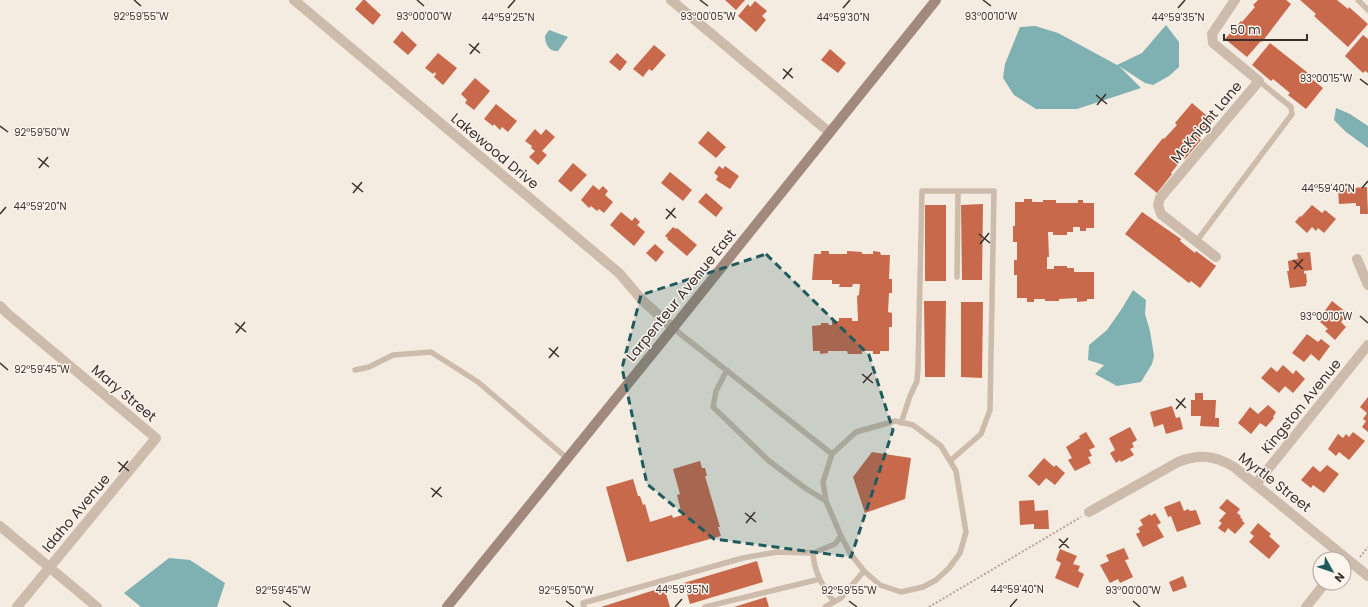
<svg xmlns="http://www.w3.org/2000/svg" width="1368" height="607" viewBox="0 0 1368 607" font-family="Poppins,sans-serif">
<rect width="100%" height="100%" fill="#f4ebe1"/>
<path fill="#7fb0b2" d="M1166,25L1179,42V67L1169,76L1153,85L1145,83L1119,66L1141,88L1077,109H1036L1014,95L1003,78L1005,64L1020,27L1035,26L1058,33L1117,65L1142,53Z
M549,30L568,37L558,51C549,52 545,44 545,36Z
M1336,108L1350,114L1368,126V148L1346,132L1334,120Z
M1133,290L1146,300L1145,314L1150,331L1154,356L1152,364L1141,382L1117,386L1095,374L1104,365L1088,360L1089,345L1107,330L1121,310Z
M169,558L190,560L225,583L217,607H141L124,593Z"/>
<path fill="#c8694b" d="M363,0H365L381,15L373,25L355,9Z
M725,0H745L736,10Z
M1258,0H1286L1291,4L1262,42L1261,41L1247,57L1225,39L1241,21L1242,22L1255,7L1253,5Z
M1300,0H1337L1348,9L1349,7L1368,24L1348,47L1314,16L1316,14Z
M755,1L767,11L762,16L766,20L756,32L738,16L748,4L750,7Z
M402,31L417,45L408,55L393,42Z
M1363,35L1368,39V73L1365,71L1363,73L1345,56Z
M1270,43L1308,73L1306,74L1323,88L1306,109L1288,95L1290,93L1273,79L1271,81L1252,65Z
M654,45L666,55L652,71L649,69L643,77L633,69Z
M830,49L846,63L838,73L821,60Z
M438,53L457,68L443,85L434,77L436,74L435,72L433,74L425,68Z
M617,53L627,62L620,71L609,62Z
M475,78L490,91L474,110L465,103L467,100L461,94Z
M1192,103L1213,121L1199,138L1201,140L1185,159L1183,158L1171,173L1172,174L1157,193L1134,174L1163,138L1164,139L1177,125L1175,123Z
M496,104L517,121L508,132L502,127L500,130L494,124L493,126L484,119Z
M535,129L541,135L546,129L555,137L542,151L547,155L538,165L529,157L535,151L531,148L532,146L525,141Z
M708,131L726,147L716,158L698,143Z
M573,163L587,175L571,192L558,181Z
M719,166L723,169L725,166L739,176L730,189L716,180L718,176L714,173Z
M670,172L692,190L683,201L661,183Z
M593,185L599,190L603,186L608,191L605,195L613,202L604,213L599,209L597,211L591,206L589,208L581,200Z
M1367,187L1368,214H1360V206H1356V203L1339,204L1338,189Z
M706,193L723,208L716,217L698,202Z
M1024,199H1032V202H1043V200H1056V203H1078V200H1083V203H1094V228H1086V231H1080V227H1073V232H1067V235H1053V232H1048L1049,257H1047V269H1054V266H1067V268H1074V272H1094V299H1087V301L1077,302V298L1059,299V301H1045V299H1034V302H1027V298H1017V275H1014V260H1017V242H1013V226H1015V202H1024Z
M983,204L982,280H962L961,205Z
M925,205H946V281H925Z
M1312,205L1322,213L1325,210L1336,219L1324,233L1318,228L1316,231L1312,227L1307,233L1295,222L1300,216L1301,217Z
M621,212L632,221L635,217L640,222L637,225L645,232L634,246L610,225Z
M1142,212L1181,239L1180,241L1195,253L1196,251L1216,266L1200,288L1191,281L1189,283L1125,234Z
M673,227L676,229L677,228L697,245L687,256L667,239L668,238L665,236Z
M655,244L664,252L656,262L646,253Z
M821,251H829V254H847V251L862,252V254H873V251L880,252L881,255H890L889,279H892V293H889L888,312L892,313V327H889V351H880V354H873V351H862V354H848L847,351H828V353L820,354V351H813L812,326L821,325V323H828L829,325H832V321H839V318H852V321H858L857,296L859,295L860,284H853L852,287H839L840,284H832V280H812L814,254H821Z
M1310,252L1312,270L1304,271V274L1306,273L1307,283H1306V286L1290,288L1287,271H1289L1288,261L1298,259L1297,253Z
M924,301H946L945,377H925Z
M1332,301L1346,312L1342,316L1344,318L1341,322L1346,327L1335,340L1325,331L1328,329L1318,320Z
M961,302H983L982,378L961,377Z
M1307,334L1318,342L1321,339L1330,346L1319,361L1311,354L1304,362L1292,353Z
M1283,365L1293,374L1296,370L1305,379L1293,393L1285,386L1279,393L1261,378L1271,367L1277,372Z
M1195,393H1203V400H1216L1215,418H1219V427L1200,426L1201,416H1191V400H1195Z
M1368,397V432L1362,427L1366,421L1363,419L1367,413L1360,407Z
M1268,405L1276,412L1273,417L1274,418L1266,427L1260,423L1251,434L1238,423L1250,407L1258,414Z
M1172,406L1176,418L1180,417L1183,429L1166,434L1163,424L1154,427L1150,412Z
M1130,427L1137,440L1132,443L1134,447L1130,449L1134,455L1121,462L1120,460L1116,463L1110,453L1115,450L1109,438Z
M1086,432L1095,447L1089,450L1092,456L1088,457L1091,463L1075,471L1068,460L1072,458L1066,447L1080,438L1079,436Z
M1353,432L1365,441L1349,460L1339,452L1336,456L1328,449L1338,434L1343,438L1346,434L1349,437Z
M872,452L911,458L905,499L865,513L853,477Z
M1044,458L1054,467L1056,465L1065,473L1055,485L1046,478L1039,486L1028,476Z
M700,461L702,468H705L707,476H705L720,527H718L721,536L627,562L606,487L633,479L638,496H640L643,505L645,504L650,522L672,515L673,518L682,515L677,495L680,494L673,469Z
M1327,465L1339,474L1324,493L1313,485L1311,488L1301,480L1313,466L1320,472Z
M1227,499L1240,509L1237,513L1241,516L1240,517L1243,520L1242,521L1245,523L1235,534L1228,528L1225,533L1218,528L1222,523L1219,521L1226,513L1219,508Z
M1034,500L1035,511L1048,510L1049,529H1034V524L1020,525L1019,501Z
M1180,501L1184,511L1188,509L1190,511L1196,510L1201,524L1177,532L1171,516L1168,517L1164,507Z
M1155,513L1161,523L1157,525L1164,537L1143,547L1136,534L1140,532L1138,528L1143,525L1140,520L1150,514L1151,516Z
M1258,523L1271,534L1269,536L1280,546L1269,559L1249,542L1254,536L1250,533Z
M1124,548L1129,559L1125,560L1133,577L1120,583L1118,579L1110,583L1100,565L1109,561L1106,555Z
M1060,549L1077,556L1073,564L1080,566L1078,571L1084,574L1078,588L1055,578L1061,563L1056,560Z
M757,561L763,582L690,604L684,583Z
M1183,576L1187,587L1173,592L1169,582Z
M664,587L670,607H601Z
M766,597L769,607H734Z"/>
<g fill="none" stroke-linecap="round" stroke-linejoin="round">
<path stroke="#b9a596" stroke-width="2" stroke-dasharray="2 2" stroke-linecap="butt" d="M1360,557L1368,547
M929,607L1081,517"/>
<path stroke="#cdbbac" stroke-width="5.5" d="M1358,0L1368,10
M1196,242L1292,114L1291,107L1259,81
M957,277L958,191
M673,328L832,454L856,432L895,421L913,425L941,446L956,471L966,532L960,553L949,568L936,580L923,587L901,592L880,585L864,571L841,598L825,607
M355,370L369,367L393,355L431,352L478,382L568,459
M901,423L910,396L917,381L918,368L922,191H994L990,410L981,434L950,461
M826,501L823,482L832,454
M841,536L850,553L864,571
M813,553C814,573 823,586 834,602
M584,607L583,603L743,558L777,552L813,553L835,544L841,536L826,501L805,488L769,461L713,407L716,391L727,370
M705,607L820,579"/>
<path stroke="#cdbbac" stroke-width="10" d="M294,0L619,273L642,300L673,328
M671,0L829,132
M1216,257L1161,214L1158,205L1160,198L1259,81L1213,43L1212,34L1235,0
M1357,259L1368,285
M0,306L8,314L156,438L17,607
M1256,484L1368,345
M1089,512L1178,462C1200,454 1214,455 1234,467L1368,576
M0,526L97,607
M1306,607L1325,583"/>
<path stroke="#a18a7d" stroke-width="10" d="M447,607L673,328L936,0"/>
</g>
<path fill="#1f5a5e" fill-opacity="0.2" stroke="#1f5a5e" stroke-width="3" stroke-dasharray="8 5" stroke-linejoin="round" d="M766,254L869,355L893,430L851,557L714,539L647,484L622,368L641,295Z"/>
<path fill="none" stroke="#3b302b" stroke-width="1.5" d="M134,0L141,6M417,0L424,6M700,0L708,6M983,0L991,6M508,8L515,0M843,8L850,0M1178,8L1185,0M469,44L480,53M470,54L479,43M783,69L793,78M783,79L792,68M1360,79L1368,85M1096,95L1107,104M1097,105L1106,94M0,126L8,132M38,158L49,167M39,168L48,157M352,183L363,192M1362,188L1368,181M353,193L362,182M666,209L676,218M0,214L6,207M666,219L675,208M979,234L990,243M980,244L989,233M1293,260L1303,269M1294,269L1303,259M1360,316L1368,323M235,323L246,332M236,333L245,322M549,348L559,357M549,358L558,347M0,363L8,370M862,374L873,383M863,383L872,373M1176,399L1186,408M1176,409L1185,398M118,462L129,471M119,472L128,461M431,488L442,497M432,497L441,487M745,513L756,522M746,523L755,512M1059,539L1069,548M1059,548L1068,538M283,601L291,607M566,601L574,607M849,601L857,607M1133,601L1140,607M675,607L682,599M1010,607L1017,599"/>
<g text-anchor="middle" stroke-width="3" stroke-linejoin="round" paint-order="stroke">
<g font-size="14" fill="#3b302b" stroke="#fbf5ee">
<text transform="translate(1206 122) rotate(-50)" y="5">McKnight Lane</text>
<text transform="translate(495 151) rotate(40)" y="5">Lakewood Drive</text>
<text transform="translate(681 295) rotate(-51)" y="5">Larpenteur Avenue East</text>
<text transform="translate(124 393) rotate(40)" y="5">Mary Street</text>
<text transform="translate(1301 406) rotate(-51)" y="5">Kingston Avenue</text>
<text transform="translate(1275 482) rotate(38)" y="5">Myrtle Street</text>
<text transform="translate(76 513) rotate(-50)" y="5">Idaho Avenue</text>
</g>
</g>
<g font-size="10" text-anchor="middle" fill="#3b302b" stroke="#fbf5ee" stroke-width="3" stroke-linejoin="round" paint-order="stroke">
<text x="141" y="20">92°59'55"W</text>
<text x="708" y="20">93°00'05"W</text>
<text x="991" y="20">93°00'10"W</text>
<text x="424" y="20">93°00'00"W</text>
<text x="508" y="21">44°59'25"N</text>
<text x="843" y="21">44°59'30"N</text>
<text x="1178" y="21">44°59'35"N</text>
<text x="1326" y="82">93°00'15"W</text>
<text x="42" y="136">92°59'50"W</text>
<text x="1328" y="192">44°59'40"N</text>
<text x="40" y="210">44°59'20"N</text>
<text x="1326" y="320">93°00'10"W</text>
<text x="42" y="373">92°59'45"W</text>
<text x="682" y="593">44°59'35"N</text>
<text x="1017" y="593">44°59'40"N</text>
<text x="283" y="594">92°59'45"W</text>
<text x="566" y="594">92°59'50"W</text>
<text x="849" y="594">92°59'55"W</text>
<text x="1133" y="594">93°00'00"W</text>
</g>
<g transform="translate(1332 571) rotate(130)"><circle r="19" fill="#fbf5ee" stroke="#aea6a0"/>
<path d="M0-3L7 15L0 10L-7 15Z" fill="#1f5a5e"/>
<text y="-6" font-size="11" font-weight="bold" text-anchor="middle" fill="#3b302b">N</text>
</g>
<path d="M1224 34v6h83v-6" fill="none" stroke="#3b302b" stroke-width="2"/>
<text x="1230" y="34" font-size="12" fill="#3b302b" stroke="#fbf5ee" stroke-width="3" paint-order="stroke">50 m</text>
</svg>
